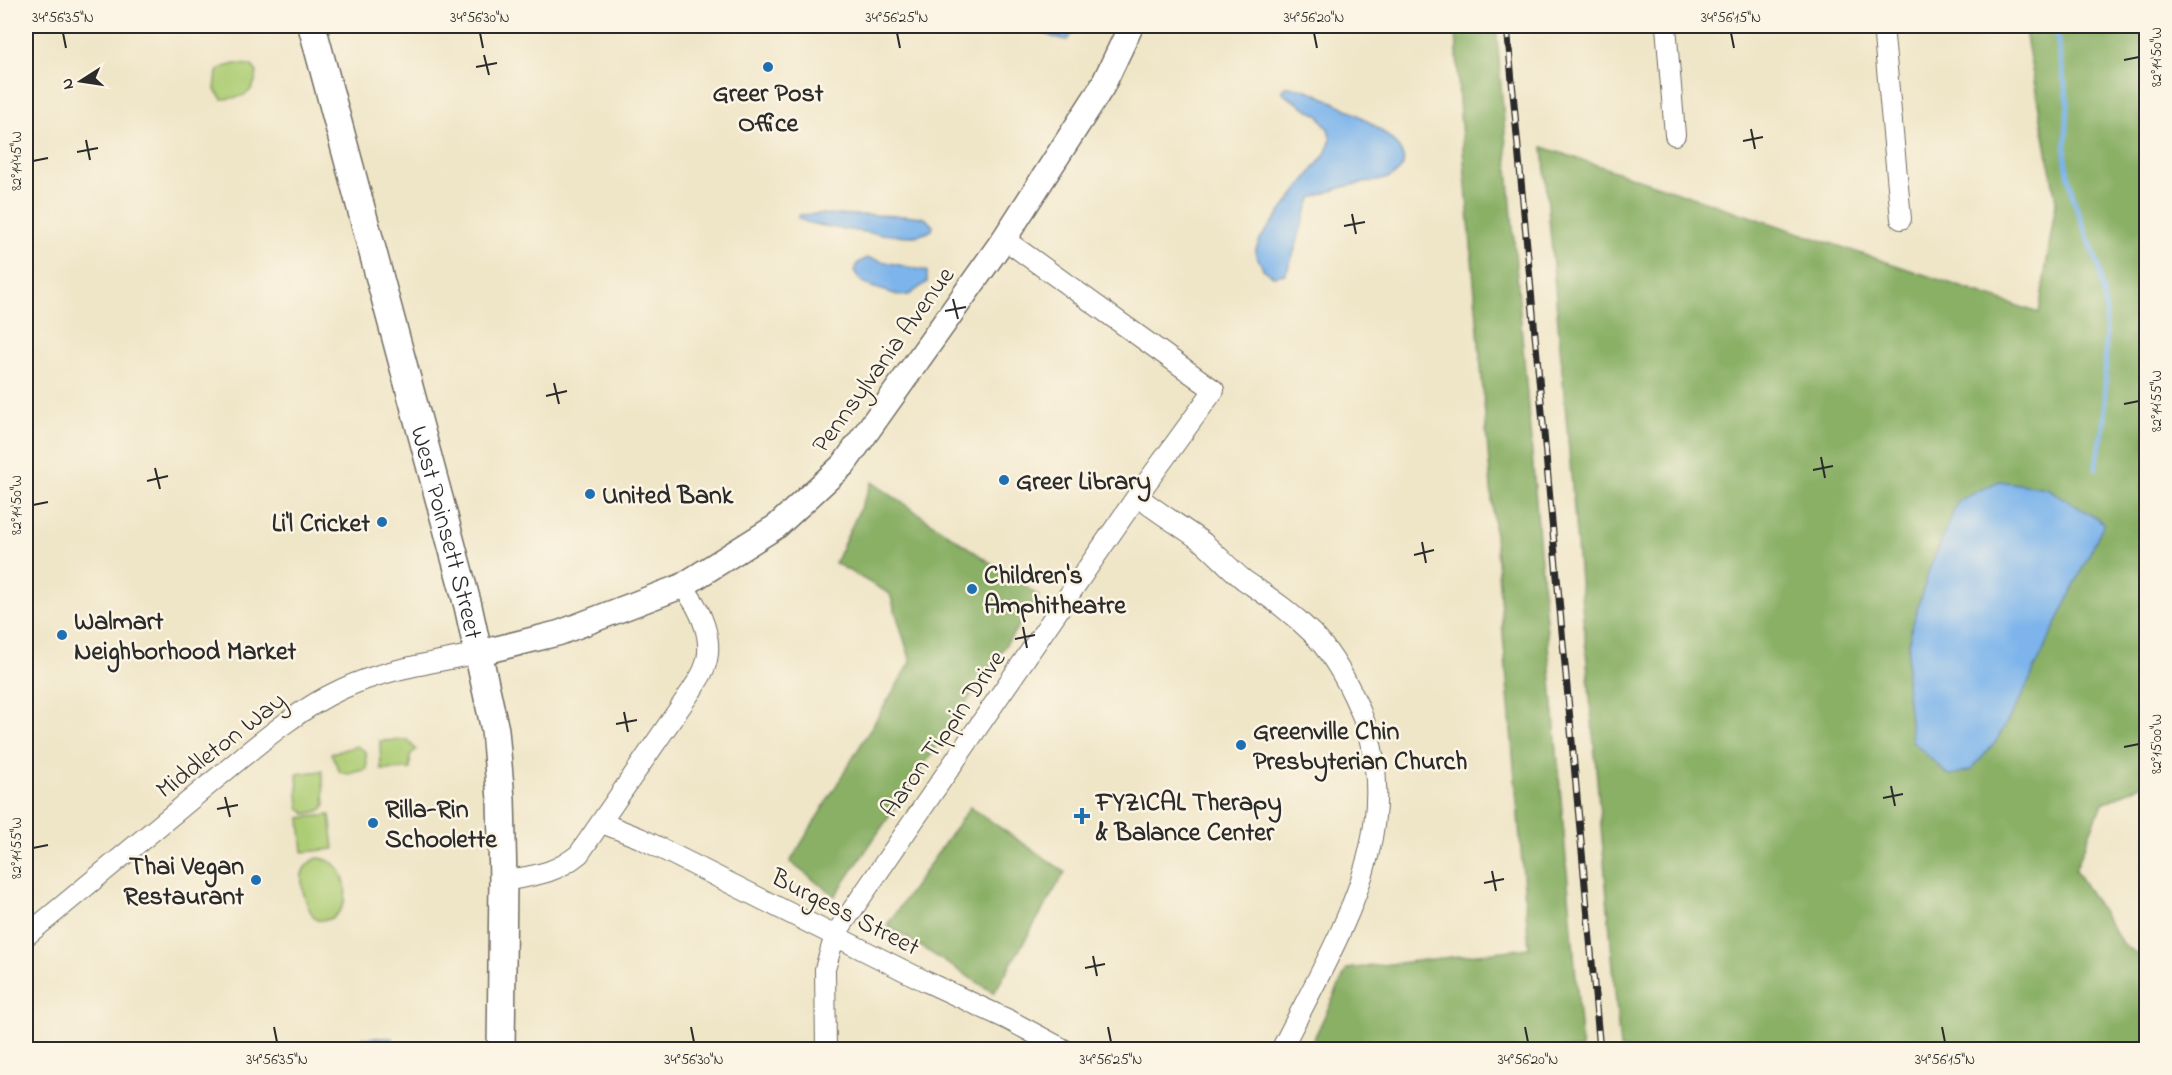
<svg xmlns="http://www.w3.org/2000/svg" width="2172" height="1075" viewBox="0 0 2172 1075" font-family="'Indie Flower',sans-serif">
<rect width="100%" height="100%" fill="#fcf5e5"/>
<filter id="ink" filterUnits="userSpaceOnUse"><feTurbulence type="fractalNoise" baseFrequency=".0167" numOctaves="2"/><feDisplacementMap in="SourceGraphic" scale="12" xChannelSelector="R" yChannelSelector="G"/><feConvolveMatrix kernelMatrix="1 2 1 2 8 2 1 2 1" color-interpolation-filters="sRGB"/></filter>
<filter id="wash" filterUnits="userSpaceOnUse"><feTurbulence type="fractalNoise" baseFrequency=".008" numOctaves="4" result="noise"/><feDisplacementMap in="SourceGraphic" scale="24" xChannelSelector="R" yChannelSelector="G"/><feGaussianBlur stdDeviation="1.35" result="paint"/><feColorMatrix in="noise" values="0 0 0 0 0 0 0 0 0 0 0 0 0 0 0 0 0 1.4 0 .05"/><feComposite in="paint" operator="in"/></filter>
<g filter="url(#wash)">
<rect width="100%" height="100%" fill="#efe5c7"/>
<path fill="#adcd75" stroke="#6c7c50" stroke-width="1.5" d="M235,64L251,65L257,72C254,95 244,98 222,99L215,90L217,72L224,67Z
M408,740L416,750L410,755V769L381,770L380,741Z
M357,746L366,752L367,769L349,774L340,772L331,753Z
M322,771L325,805L322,810L306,814L299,808L297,774Z
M330,815L334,849L303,852L300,818Z
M318,858C355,860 355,925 317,920C308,912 300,888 302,875C303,867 311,861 318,858Z"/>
<path fill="#8ab066" stroke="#5a6e48" stroke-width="1.5" d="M1456,26H1496L1582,1049H1309L1347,969L1529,948L1459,101Z
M2024,26H2146V783L2102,804L2075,870L2122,943L2146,960V1049H1620L1543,147L2039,313L2056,201Z
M872,482L1039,596L835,896L790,862L911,662L890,594L835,563Z
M970,807L1065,872L994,993L887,925Z"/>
<path fill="#7bb4eb" stroke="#53708b" stroke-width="1.5" d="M1031,26H1077V28L1067,40L1053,37Z
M1285,87C1291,87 1298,87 1304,89C1322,95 1426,143 1399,171C1388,183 1362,182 1347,186C1335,189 1323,194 1312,198C1300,222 1298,250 1285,274L1273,276L1263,269L1255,252L1260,239L1325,154L1331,140L1328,129L1318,115L1286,96L1282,90Z
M818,214L914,216L925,218L933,226L932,230C925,234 918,236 910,236C893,236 808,227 798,218L799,215Z
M867,258L927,271V282L909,295H898L869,286L861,281L854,271L858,263Z
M1999,481L2047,488L2104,523L2023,694L1995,743L1971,770L1949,776L1912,741L1906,683L1910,633L1929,570L1958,501Z
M362,1038H393V1045H389L385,1049H362Z"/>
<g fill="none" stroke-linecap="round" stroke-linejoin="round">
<path stroke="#7bb4eb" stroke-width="5" d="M2055,26L2068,102L2065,159L2074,201L2098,264L2106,310L2105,421L2095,469"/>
</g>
</g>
<g filter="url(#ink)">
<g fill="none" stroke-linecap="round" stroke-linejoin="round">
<g stroke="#706c62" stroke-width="22">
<path id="minor" d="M1666,26L1675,135
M1883,26L1901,219
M1137,496C1159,513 1182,527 1204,543C1218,555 1230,569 1244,580C1270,598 1289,610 1312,633C1330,651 1343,674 1354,697C1416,822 1336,939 1281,1050
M602,823L640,838L927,982L1009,1020L1065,1050
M503,881C535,875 553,875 579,854L692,690C696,683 701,677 704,669C716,641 700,607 682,586
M26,936C88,885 150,833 212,782C253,749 294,711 342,689C384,669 433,663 479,653
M826,1050L825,969L835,935L1137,496L1214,390L1004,239"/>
</g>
<g stroke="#706c62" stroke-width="27">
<path id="tertiary" d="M479,653L559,633L682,586L777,526L844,464L1004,239L1102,87L1131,26"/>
</g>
<g stroke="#706c62" stroke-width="30">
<g id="secondary">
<path id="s1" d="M312,26L468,606L495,730L501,799L503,881L501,1050"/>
</g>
</g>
<use href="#minor" stroke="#fff" stroke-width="20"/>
<use href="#tertiary" stroke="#fff" stroke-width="24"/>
<use href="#secondary" stroke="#fff" stroke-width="27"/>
<g stroke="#2b2b2b" stroke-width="7">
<path id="rail" d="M1507,26L1600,1050"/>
</g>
<use href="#rail" stroke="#fcf5e5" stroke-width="4.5" stroke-dasharray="14" stroke-linecap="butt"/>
</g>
</g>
<path fill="none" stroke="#2b2b2b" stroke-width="2" d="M63,33L66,48M480,33L483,48M897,33L900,48M1314,33L1317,48M1731,33L1734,48M484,55L489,75M2124,60L2139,57M476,67L497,63M1751,129L1755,149M86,140L90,160M1743,141L1763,137M77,152L98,148M33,161L48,158M1352,214L1356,234M1344,226L1365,222M953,299L958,319M945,311L966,307M554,383L559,404M546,396L567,391M2124,404L2139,401M1821,457L1825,478M155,468L160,489M1813,470L1833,466M147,481L168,476M33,505L48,502M1422,542L1426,563M1414,555L1434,550M1023,627L1027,648M1015,639L1035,635M624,712L628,732M616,724L637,720M2124,747L2139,744M1891,786L1895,806M225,797L230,817M1883,798L1903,794M217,809L238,805M33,848L48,845M1492,871L1496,891M1484,883L1504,879M1093,956L1097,976M1085,968L1105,964M274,1027L277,1042M691,1027L694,1042M1108,1027L1111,1042M1525,1027L1528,1042M1942,1027L1945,1042"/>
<g fill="#1f6fb2" stroke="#fcf5e5" stroke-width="2">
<circle cx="768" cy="67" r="6"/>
<circle cx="1004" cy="480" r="6"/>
<circle cx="590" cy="494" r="6"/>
<circle cx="382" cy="522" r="6"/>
<circle cx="972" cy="589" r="6"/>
<circle cx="62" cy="635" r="6"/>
<circle cx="1241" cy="745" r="6"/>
<path d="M1079 807h6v6h6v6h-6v6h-6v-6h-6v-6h6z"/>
<circle cx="373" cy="823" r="6"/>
<circle cx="256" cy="880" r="6"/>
</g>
<g text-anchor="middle" stroke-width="5" stroke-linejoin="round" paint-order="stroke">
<g font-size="26" font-weight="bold" fill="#2b2b2b" stroke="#fcf5e5" text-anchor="start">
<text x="768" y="101" text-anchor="middle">Greer Post<tspan x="768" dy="30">Office</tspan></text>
<text x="1016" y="489">Greer Library</text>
<text x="602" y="503">United Bank</text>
<text x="370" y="531" text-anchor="end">Li'l Cricket</text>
<text x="984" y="583">Children's<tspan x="984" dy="30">Amphitheatre</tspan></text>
<text x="74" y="629">Walmart<tspan x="74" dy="30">Neighborhood Market</tspan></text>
<text x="1253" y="739">Greenville Chin<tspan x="1253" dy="30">Presbyterian Church</tspan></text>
<text x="1096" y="810">FYZICAL Therapy<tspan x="1096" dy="30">&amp; Balance Center</tspan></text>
<text x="385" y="817">Rilla-Rin<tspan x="385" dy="30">Schoolette</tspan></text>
<text x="244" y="874" text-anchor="end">Thai Vegan<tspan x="244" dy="30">Restaurant</tspan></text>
</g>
<g font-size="26" fill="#2b2b2b" stroke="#fcf5e5">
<text transform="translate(882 359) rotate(-54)" y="9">Pennsylvania Avenue</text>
<text dy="9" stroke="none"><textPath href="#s1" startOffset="524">West Poinsett Street</textPath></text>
<text transform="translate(942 733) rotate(-55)" y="9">Aaron Tippin Drive</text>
<text transform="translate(220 744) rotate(-38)" y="9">Middleton Way</text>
<text transform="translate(846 911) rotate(27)" y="9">Burgess Street</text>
</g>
</g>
<rect width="2172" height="1075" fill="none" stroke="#fcf5e5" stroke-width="66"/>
<g transform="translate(81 81) rotate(258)" stroke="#fcf5e5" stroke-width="4.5" paint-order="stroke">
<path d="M0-4.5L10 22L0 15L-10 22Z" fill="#2b2b2b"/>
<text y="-9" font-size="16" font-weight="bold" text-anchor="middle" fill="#2b2b2b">N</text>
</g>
<rect x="33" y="33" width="2106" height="1009" fill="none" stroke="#2b2b2b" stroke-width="2"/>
<g font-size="15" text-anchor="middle" fill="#2b2b2b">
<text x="63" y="22">34°56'35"N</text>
<text x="480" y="22">34°56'30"N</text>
<text x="897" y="22">34°56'25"N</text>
<text x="1314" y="22">34°56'20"N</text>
<text x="1731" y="22">34°56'15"N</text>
<text transform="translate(2156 57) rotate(-90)" y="5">82°14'50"W</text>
<text transform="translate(16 161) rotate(-90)" y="5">82°14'45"W</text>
<text transform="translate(2156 401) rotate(-90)" y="5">82°14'55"W</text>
<text transform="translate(16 505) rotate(-90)" y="5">82°14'50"W</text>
<text transform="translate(2156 744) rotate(-90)" y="5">82°15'00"W</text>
<text transform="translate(16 848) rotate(-90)" y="5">82°14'55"W</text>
<text x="277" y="1064">34°56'35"N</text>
<text x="694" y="1064">34°56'30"N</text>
<text x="1111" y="1064">34°56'25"N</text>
<text x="1528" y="1064">34°56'20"N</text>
<text x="1945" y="1064">34°56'15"N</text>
</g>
</svg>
